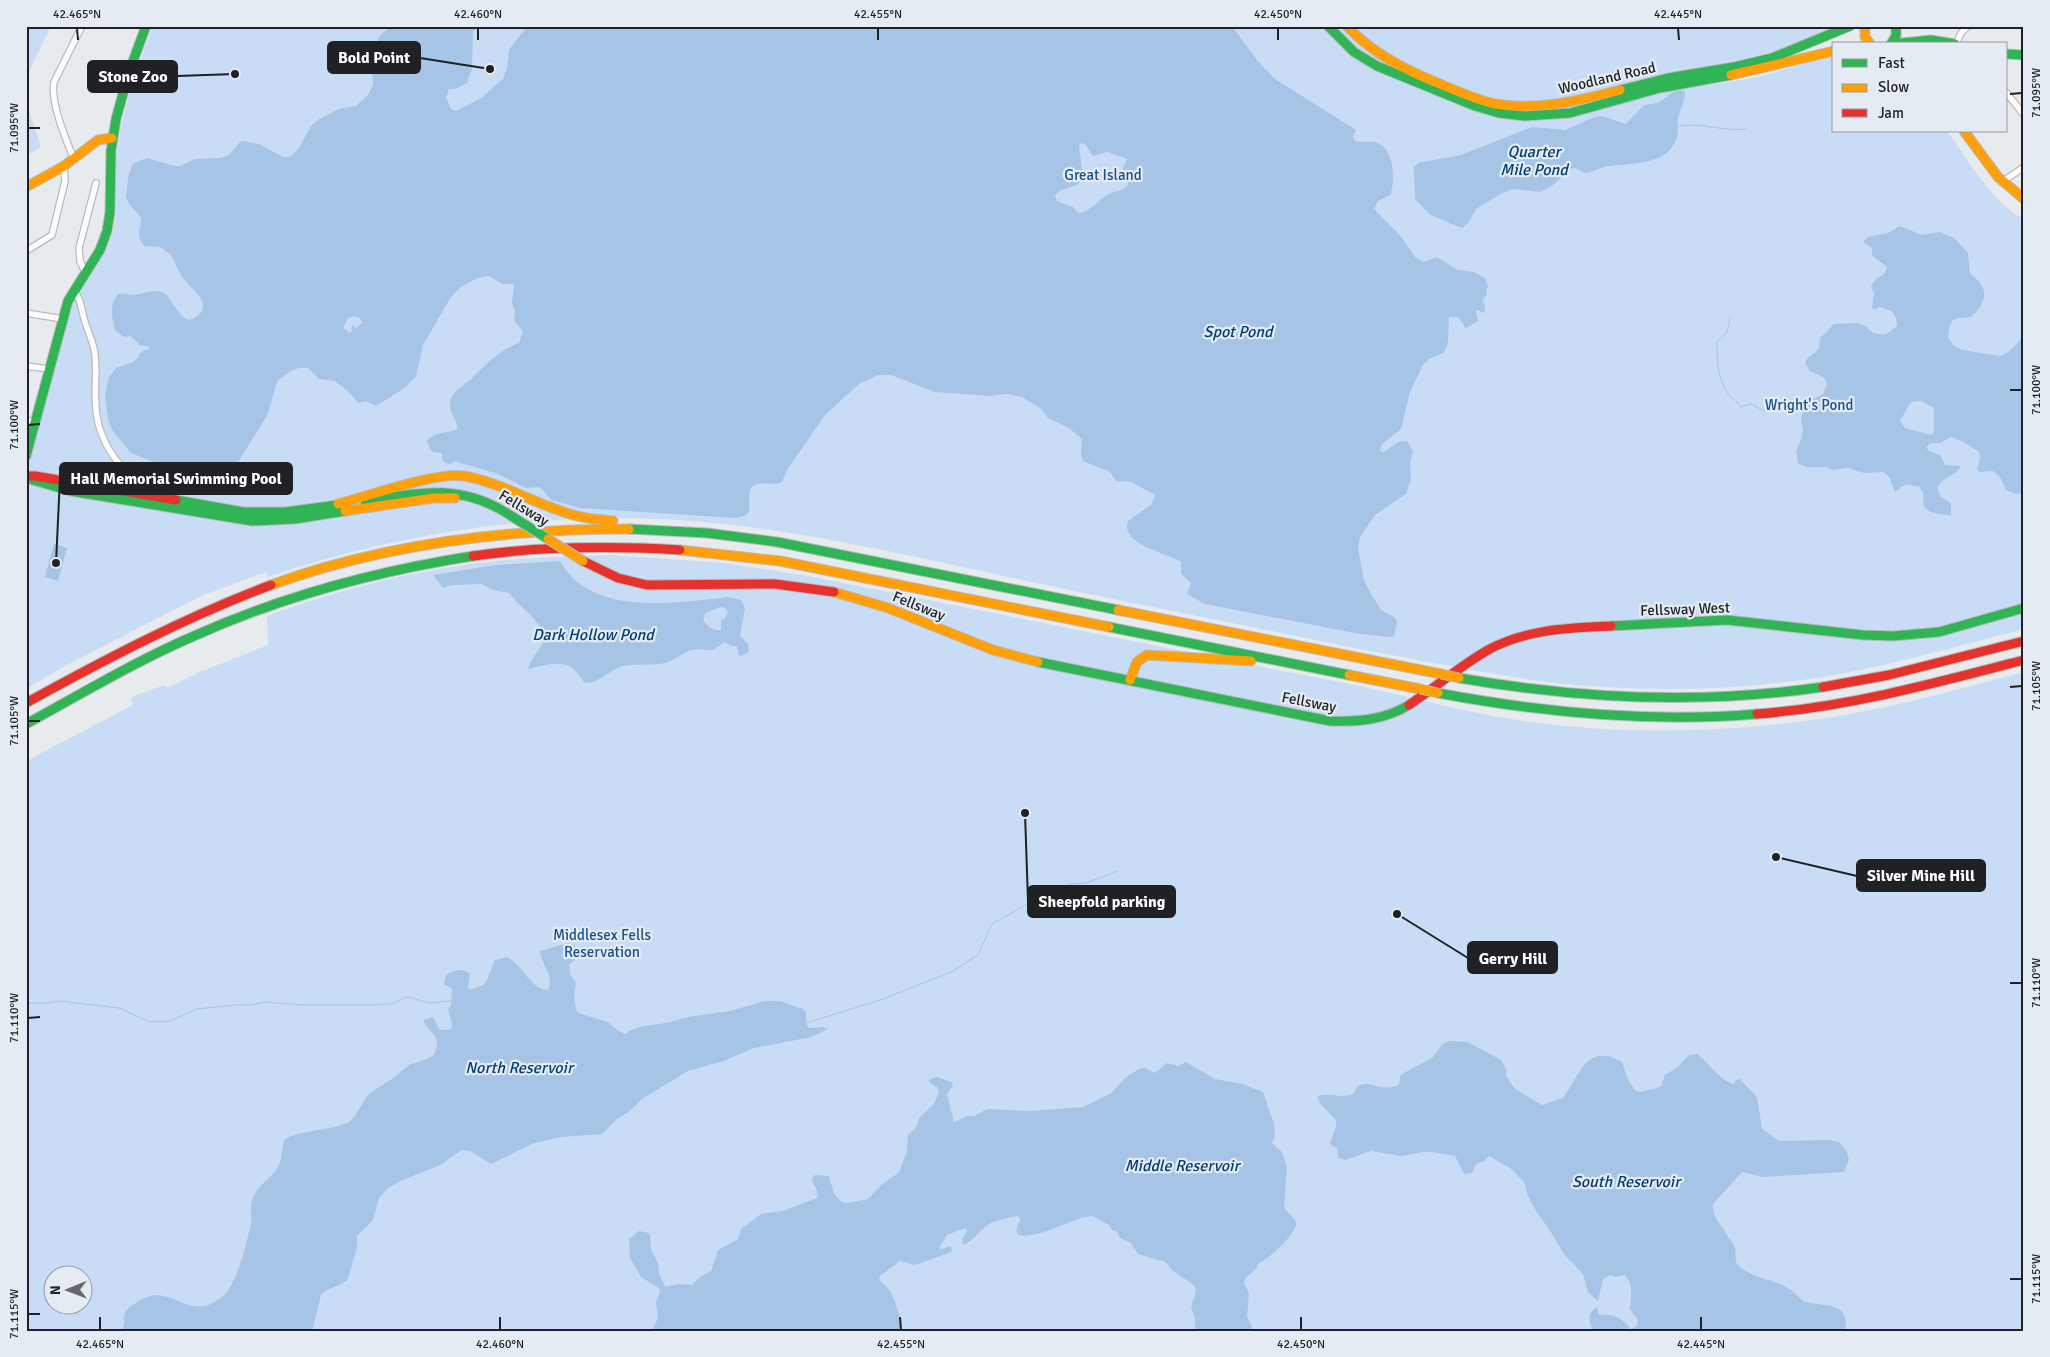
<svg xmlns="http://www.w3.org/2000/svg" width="2050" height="1357" viewBox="0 0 2050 1357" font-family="Signika,sans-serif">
<rect width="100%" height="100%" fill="#e8ebee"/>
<path fill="#c8ddf5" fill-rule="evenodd" d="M26,26H51L26,78Z
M153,26H1841L1779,52L1706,67L1705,86L1758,77L1834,55V131H1947C1967,158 1994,205 2024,219V629C1963,645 1902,662 1841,674C1758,689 1674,692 1590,686C1540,683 1489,673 1440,664C1398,656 1357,649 1316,640C1214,619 1111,599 1008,577C880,549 751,518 619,518C495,518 384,539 267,577L266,572L204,595L162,616L65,666L26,689V483L28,466L71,304C83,279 106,259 113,231C120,205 113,178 117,151C122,109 138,66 153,26Z
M26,102L41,147L26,156Z
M611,555L725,563L803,575C981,610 1158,647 1335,681C1387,691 1437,705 1488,715C1552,727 1621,732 1687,730C1745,729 1803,723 1860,712C1915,702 1969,686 2024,672V1331H26V761L133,705L131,700L133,696L165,685L167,688L200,672L268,645L267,616C342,588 424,568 504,560C539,557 575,556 611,555ZM52,1274H82V1304H52Z"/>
<path fill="#a6c4e6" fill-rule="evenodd" d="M390,26H478L473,32L472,69L467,83L455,89H449L446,97L451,109L456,111L481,98L503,79L507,68L509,50L527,26H1232L1256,59L1275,79L1356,130L1353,136L1354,140C1362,144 1370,140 1378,143C1394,149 1396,182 1390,195L1378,201L1374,209L1400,235L1415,257L1424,262L1437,257L1458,270L1474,272L1485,278L1488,287L1486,289L1487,295L1482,300L1485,306V311L1483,313L1477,310L1476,312L1478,321L1466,328L1458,317H1449L1448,341L1446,349L1443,353L1429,359L1423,365L1410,392L1401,429L1381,445L1380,450L1383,453L1398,442L1407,441L1413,451L1410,463L1411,479L1406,494L1375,515L1360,537L1358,548L1364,580L1371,594L1382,611L1394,617L1397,621L1394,636L1390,637L1360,634L1205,604L1187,594L1191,583L1181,574V562C1167,553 1119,544 1128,521L1152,504L1155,495L1131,482L1116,481L1110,472L1083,461L1081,455L1082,439L1069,428L1048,418L1040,408L1022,397L1008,394L989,396L935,392L891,375H878L859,384L825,415L787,470L782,482C774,487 753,478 750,491C748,497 750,505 749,512L745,516L735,518L581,508L551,500L542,489L538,487L526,488L498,474L454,461L451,464L445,463L442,459V453L432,452L427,442C432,431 447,434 457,429C458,419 449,414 450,404C451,391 464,386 472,378C487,364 499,350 519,343L523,332L514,320L515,311L512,303L514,286L513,284H502L489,276C475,277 460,286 451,297L423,345L416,377L403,389L376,406L366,401L358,403L352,395L335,381L319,379L308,368H299L291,371L277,381L268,414L237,464L204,487H187L163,475L154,462L131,453L112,430L108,419L105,394L109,377L116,368L133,362L138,358V356L144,350H148L150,347L140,345L131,336L124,337L115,330C112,319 109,301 119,294C124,293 129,295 135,295C144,293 153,289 162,292C173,296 181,329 196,317C201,314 203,310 203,304L200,297L182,277L171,255L160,247L144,246C135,235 141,229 141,218L128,202L126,197L128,178L132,165L138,161L148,158L174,166H180L195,159L221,158L229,155L240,142L243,141L259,144L283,157H290L299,148L311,126L319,119L339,109L356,106L369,94L373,84L372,68L375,50L379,37ZM1082,143L1085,144L1093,156L1107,152L1127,159L1123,168L1128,184C1124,192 1118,190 1111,193C1099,198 1092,211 1079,213L1073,207L1057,201L1055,196C1060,186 1075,191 1083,178L1079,145ZM355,316L360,318L362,323L356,328L352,325L351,333L343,328L348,318Z
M1681,90L1685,92C1685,101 1680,109 1678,118C1677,125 1679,130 1677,137C1668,166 1632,163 1609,166C1601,167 1594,172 1587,173C1582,173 1578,168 1573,168L1553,185L1540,192L1514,189L1502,193L1476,209L1469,222L1462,228L1430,215L1415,199L1414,167L1418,163L1461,155L1532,127L1565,130L1592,118L1602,116L1626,124L1644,105L1658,103L1673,92Z
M1900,226L1922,235L1939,232L1954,238L1968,253L1970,273C1973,277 1979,280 1981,284C1989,297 1980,309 1971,317C1951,319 1951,317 1948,337L1954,346L1962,350L2000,356L2010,351L2024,336V494C1997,494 2010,483 1993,471L1979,472L1977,469L1980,459L1979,452L1962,441L1951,437L1940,443H1931L1926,447L1929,451L1940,455L1945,465L1961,466C1956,476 1942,477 1937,488L1940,496L1951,504V515C1944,515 1928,514 1924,506C1922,499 1926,493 1919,487L1906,484L1895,492L1889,477L1883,472L1864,473L1848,468L1832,470L1827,467H1806L1798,463L1796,451L1800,442L1803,431L1801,418L1806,403L1823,394L1827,384L1825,378L1810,371L1805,363L1807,359L1819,349L1820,338L1834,324L1858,323L1865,326L1873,333L1885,335L1897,326C1896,312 1892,311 1880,307L1874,310L1872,308L1874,293L1871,286L1875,280L1885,273L1887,267L1872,255V248L1863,242L1868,237L1888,233ZM1921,401L1934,408V433L1931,435L1905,428L1900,421L1909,405L1912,402Z
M54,544L67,548L58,581L45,577Z
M560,561C564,567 568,574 574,579C612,614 682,602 728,597L741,600L745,608L740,636L748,644L749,652L739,657L737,646H731L724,642C709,656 709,647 692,650C684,652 675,660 665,663C652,666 637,663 623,666C609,670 600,683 585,683C580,678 577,671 571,667C558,660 542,666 528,669C531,657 541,649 545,638C539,618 521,609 509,593L493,590L481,584L453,585L443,588L433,575L496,565ZM720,607L725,608L728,612L726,617L721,620V630C714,631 706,626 703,619L706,613Z
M568,943L574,945L580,951V955L569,965L570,975L576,982C574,993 573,1003 578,1013L608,1022L618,1031L625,1034L631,1030L644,1026L666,1023L688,1017L730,1011L765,1001H780L803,1009L806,1012V1023L809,1028L823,1027L828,1029L812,1037L754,1048L724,1061L688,1071L642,1099L630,1111L618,1118L602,1134L561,1137L534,1143L491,1164L470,1151L462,1150L440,1165L400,1181L387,1189L379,1198L373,1220L357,1236V1247L348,1279C340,1287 328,1287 321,1295L312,1331H117L123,1328C125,1323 123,1318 125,1313C127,1308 134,1304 139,1301C166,1284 180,1310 205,1306C211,1305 219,1299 224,1295C237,1284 247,1241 251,1224C252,1216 250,1209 252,1201C257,1183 272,1180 279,1165C283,1157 281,1147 285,1139L297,1134L339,1126L349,1122L354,1117L368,1095L376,1089L392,1079L409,1065L424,1060L434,1055C442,1032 431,1037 423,1020L433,1017L440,1030L451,1029L452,1024L448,1009L451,1006L452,989L444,984L446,975C455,970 462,967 470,974L468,988L471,989L483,985L487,980L495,960L507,957C523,964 529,989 548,990C555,977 541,964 540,951Z
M1448,1041L1468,1042L1501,1060L1506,1069V1076L1515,1089L1542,1105L1563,1098C1580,1075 1586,1042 1622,1062L1628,1080L1635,1090L1640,1092L1658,1088L1661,1086L1665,1075L1678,1067L1689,1055L1697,1054C1708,1062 1721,1082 1734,1084L1736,1080L1740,1079L1757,1097L1762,1128L1765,1131L1779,1141L1828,1140L1839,1142L1846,1150L1849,1160L1844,1172L1763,1177L1742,1172L1713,1204C1711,1217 1722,1225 1727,1235C1729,1239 1734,1244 1735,1248C1737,1255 1733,1261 1739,1266C1752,1278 1773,1279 1788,1288C1795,1291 1799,1300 1806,1302C1824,1307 1851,1301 1845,1331H1593C1589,1321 1586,1314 1597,1307L1599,1315C1616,1314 1619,1317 1631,1329L1637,1326L1638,1320L1630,1309C1631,1296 1634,1286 1625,1275L1616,1277L1610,1275L1603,1279L1598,1301L1588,1292L1583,1274L1564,1254L1549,1229L1536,1211L1528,1196L1524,1182L1510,1168L1489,1156L1484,1161L1476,1164L1472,1173L1464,1174L1455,1156L1432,1152H1423L1403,1156L1371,1151L1346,1160L1338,1158L1337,1148L1332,1146L1330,1143L1336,1126V1120L1319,1102L1318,1096C1330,1092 1341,1099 1353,1094L1358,1086C1370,1079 1381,1093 1399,1085L1400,1077L1402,1074L1432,1058L1443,1044Z
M1186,1062L1215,1079L1242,1084L1263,1092L1274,1124L1275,1135L1272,1143L1282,1152L1287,1168L1284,1208L1295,1220L1296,1225C1291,1239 1271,1257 1258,1264L1256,1269L1245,1279L1244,1283L1249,1294L1247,1316L1252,1327L1251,1331H1195V1318L1191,1307L1196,1291L1195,1286L1172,1270L1165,1262L1138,1254L1131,1243L1120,1238L1117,1232L1112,1230L1109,1225L1092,1216C1072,1218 1037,1240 1018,1235C1014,1227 1020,1225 1020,1218L1017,1216C1009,1218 996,1220 989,1224C981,1229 971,1243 963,1245L962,1240L967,1231L965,1228L947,1235L939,1248L942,1249L951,1246L952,1251L949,1253L915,1265L900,1261L880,1276L879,1279C882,1284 887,1286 890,1291C897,1304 900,1316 901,1331H652L658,1318L656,1302L660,1291L659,1288L641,1277L630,1258L629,1239L639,1231L649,1233L650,1236L651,1249L658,1264L659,1273L665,1287L678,1284L692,1285L701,1276L711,1271L718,1250L738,1239L741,1229L761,1214L783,1211L817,1198C820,1188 812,1186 812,1178L815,1175L829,1176L834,1194L842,1202L848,1203L868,1199L881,1185L897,1174L900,1170L907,1151L908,1135L917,1126L919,1118L934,1104L939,1092L937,1087L930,1083L929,1079L937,1077L952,1082L953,1086L947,1094L954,1122L967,1116H974L987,1109L1029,1111L1083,1107L1111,1093L1126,1077L1139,1069L1145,1068L1155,1073L1167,1063L1178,1066Z"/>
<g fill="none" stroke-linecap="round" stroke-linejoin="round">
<path stroke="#a6c4e6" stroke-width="1" d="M1678,126C1701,122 1724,132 1746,129
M1730,318L1727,332L1717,342C1717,358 1717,377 1727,392C1731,398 1737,400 1740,407L1751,404L1764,411
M26,1003H46L60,1001L119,1008L150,1022L170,1021L197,1009L236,1005H251L265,1002L304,1005H369L391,1004L407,997L430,1003L451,1001
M806,1023L880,1000L951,972L978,955L992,924L1052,890L1070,884L1086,883L1118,871"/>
<g stroke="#b8bbbe" stroke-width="8">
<path id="street" d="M1956,44L1961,33L1968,26
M2006,92L2024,115
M74,159C66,140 50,102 54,82L82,26
M2002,182L2024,167
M26,251L52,235L65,181L64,166
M85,272L80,261L79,248L96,183
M73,291C81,297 81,309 84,318C87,331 94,342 95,355C97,373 94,391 96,409C99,447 126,478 159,496
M26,313L63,319
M26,366L49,369
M26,420L35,422"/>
</g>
<g stroke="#b8bbbe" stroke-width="11">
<path id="fast" d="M1328,26L1354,52L1377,66L1475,106L1499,113L1525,116L1570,113L1660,88L1731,75
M1902,43L1931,40L1955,44
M1891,44L1896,36V26
M2006,54L2024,55
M1620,90L1668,78L1734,67L1772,58L1850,26
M26,456L68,301L100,250L107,231L110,212L111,151L116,119L129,72L146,26
M26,478L70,491L252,521L295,519L345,511
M176,500L243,512H285L345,504
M365,501C417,493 457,483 505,512
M629,529L707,533L777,542L1118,610
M1611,626L1727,620L1863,635L1893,636L1939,632L2024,608
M1109,627L1349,675
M1038,662L1330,721C1358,722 1384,720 1409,705
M1459,678C1580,699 1701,705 1823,687
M1438,693C1544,713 1649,723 1757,714
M26,724C81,694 136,661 194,636C283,596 377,571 473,556"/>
</g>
<g stroke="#b8bbbe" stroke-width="11">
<path id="slow" d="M1347,26C1371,52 1401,68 1433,81C1452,89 1471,98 1491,103C1534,112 1578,101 1620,90
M1865,26V37L1870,44
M1731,75L1834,51
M1964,131L1998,177L2024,199
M26,187L64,166L98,140L112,138
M338,504C369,496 435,472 464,476C498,482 528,500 561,511C578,518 595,519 613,521
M345,511L434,498H455
M680,550L780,561L1109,627
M271,585C386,543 508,529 629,529
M834,592L888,608L993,650L1038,662
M1118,610L1441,674
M1349,675L1420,689
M1130,680L1137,662L1147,655L1251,661"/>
</g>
<g stroke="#b8bbbe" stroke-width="11">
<path id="jam" d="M26,476H35L176,500
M473,556C542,546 611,546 680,550
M583,561L618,578L647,585L775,584L834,592
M1823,687L1889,675L2024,641
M26,703C106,659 186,617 271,585
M1409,705C1436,687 1460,666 1488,650C1526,629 1570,628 1611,626
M1757,714C1848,707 1936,683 2024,660"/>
</g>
<use href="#street" stroke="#fcfcfc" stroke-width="5.5"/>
<use href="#fast" stroke="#30b455" stroke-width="9"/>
<use href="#slow" stroke="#ff9f0a" stroke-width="9"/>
<use href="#jam" stroke="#e5322d" stroke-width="9"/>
<g stroke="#b8bbbe" stroke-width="11" stroke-linecap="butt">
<path id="fast-bridge" d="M505,512L548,539"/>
</g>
<g stroke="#b8bbbe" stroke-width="11" stroke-linecap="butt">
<path id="slow-bridge" d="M548,539L583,561
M1441,674L1459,678
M1420,689L1438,693"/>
</g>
<use href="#fast-bridge" stroke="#30b455" stroke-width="9"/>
<use href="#slow-bridge" stroke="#ff9f0a" stroke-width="9"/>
</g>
<path fill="none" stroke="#1f2124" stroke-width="2" d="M77,28L78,40M478,28V40M878,28V40M1278,28V40M1678,28L1679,40M2010,94L2022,93M28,128H40M2010,390H2022M28,425L40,424M2010,687L2022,686M28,721H40M2010,983H2022M28,1018L40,1017M2010,1279H2022M28,1314H40M100,1317V1330M500,1317V1330M900,1317L901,1330M1301,1317V1330M1701,1317V1330"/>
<g text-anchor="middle" stroke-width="4.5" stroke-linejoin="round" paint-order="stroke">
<g font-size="15" fill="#1f2124" stroke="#e4ebf2">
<text transform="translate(1607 78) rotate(-13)" y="5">Woodland Road</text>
<text transform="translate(524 508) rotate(31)" y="5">Fellsway</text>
<text transform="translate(919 606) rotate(22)" y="5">Fellsway</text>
<text transform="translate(1685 609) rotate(-2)" y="5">Fellsway West</text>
<text transform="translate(1309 702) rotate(11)" y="5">Fellsway</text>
</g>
<g font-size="15" fill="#1a518b" stroke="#e4ebf2">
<text x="1103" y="180">Great Island</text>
<text x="1809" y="410">Wright's Pond</text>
<text x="602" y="940">Middlesex Fells<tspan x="602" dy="17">Reservation</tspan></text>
</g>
<g font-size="16" font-style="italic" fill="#003e76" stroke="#e4ebf2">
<text x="1534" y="157">Quarter<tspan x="1534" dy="18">Mile Pond</tspan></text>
<text x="1238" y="337">Spot Pond</text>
<text x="593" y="640">Dark Hollow Pond</text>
<text x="519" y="1073">North Reservoir</text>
<text x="1182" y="1171">Middle Reservoir</text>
<text x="1626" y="1187">South Reservoir</text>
</g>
</g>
<path fill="none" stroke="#1f2124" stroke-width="2" d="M490 69L420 58M235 74L177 76M56 563L60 478M1776 857L1857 876M1025 813L1028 901M1397 914L1468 958"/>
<g fill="#1f2124" stroke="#e4ebf2" stroke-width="2">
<circle cx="490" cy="69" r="5"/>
<circle cx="235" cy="74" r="5"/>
<circle cx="56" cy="563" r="5"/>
<circle cx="1776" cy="857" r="5"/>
<circle cx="1025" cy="813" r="5"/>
<circle cx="1397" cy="914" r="5"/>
</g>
<g fill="#1f2124" stroke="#1f2124" stroke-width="2">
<rect x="328" y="42" width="92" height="31" rx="5"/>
<rect x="88" y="61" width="89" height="31" rx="5"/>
<rect x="60" y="463" width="232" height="31" rx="5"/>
<rect x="1857" y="860" width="128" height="31" rx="5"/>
<rect x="1028" y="886" width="147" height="31" rx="5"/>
<rect x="1468" y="942" width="89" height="31" rx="5"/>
</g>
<g font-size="16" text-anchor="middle" font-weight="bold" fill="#fff">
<text x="374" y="63">Bold Point</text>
<text x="133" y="82">Stone Zoo</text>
<text x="176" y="484">Hall Memorial Swimming Pool</text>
<text x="1921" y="881">Silver Mine Hill</text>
<text x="1102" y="907">Sheepfold parking</text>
<text x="1513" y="964">Gerry Hill</text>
</g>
<rect width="2050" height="1357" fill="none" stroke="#e4ebf2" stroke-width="55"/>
<rect x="1832" y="42" width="175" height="90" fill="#e4ebf2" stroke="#959aa0"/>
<rect x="1842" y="59" width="25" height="8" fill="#30b455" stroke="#959aa0"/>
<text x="1878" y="68" font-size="15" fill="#1f2124">Fast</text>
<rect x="1842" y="84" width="25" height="8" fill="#ff9f0a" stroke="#959aa0"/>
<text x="1878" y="92" font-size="15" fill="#1f2124">Slow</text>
<rect x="1842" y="109" width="25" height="8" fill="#e5322d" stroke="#959aa0"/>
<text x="1878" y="118" font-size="15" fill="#1f2124">Jam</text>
<g transform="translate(68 1290) rotate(269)"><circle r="24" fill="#e4ebf2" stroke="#959aa0"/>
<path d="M0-4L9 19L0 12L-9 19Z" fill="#65686b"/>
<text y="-8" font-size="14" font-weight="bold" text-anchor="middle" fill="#1f2124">N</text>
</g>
<rect x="28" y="28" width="1994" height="1302" fill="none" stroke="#1f2124" stroke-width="2"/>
<g font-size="12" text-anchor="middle" fill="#1f2124">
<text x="77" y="18">42.465°N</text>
<text x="478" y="18">42.460°N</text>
<text x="878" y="18">42.455°N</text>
<text x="1278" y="18">42.450°N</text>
<text x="1678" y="18">42.445°N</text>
<text transform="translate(2036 93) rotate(-90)" y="4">71.095°W</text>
<text transform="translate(14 128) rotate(-90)" y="4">71.095°W</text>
<text transform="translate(2036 390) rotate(-90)" y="4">71.100°W</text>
<text transform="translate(14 425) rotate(-90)" y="4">71.100°W</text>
<text transform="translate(2036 686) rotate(-90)" y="4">71.105°W</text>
<text transform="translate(14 721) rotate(-90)" y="4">71.105°W</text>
<text transform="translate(2036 983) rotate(-90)" y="4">71.110°W</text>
<text transform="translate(14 1018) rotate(-90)" y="4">71.110°W</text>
<text transform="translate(2036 1279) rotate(-90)" y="4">71.115°W</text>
<text transform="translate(14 1314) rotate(-90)" y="4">71.115°W</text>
<text x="100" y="1348">42.465°N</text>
<text x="500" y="1348">42.460°N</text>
<text x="901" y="1348">42.455°N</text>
<text x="1301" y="1348">42.450°N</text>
<text x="1701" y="1348">42.445°N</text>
</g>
</svg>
